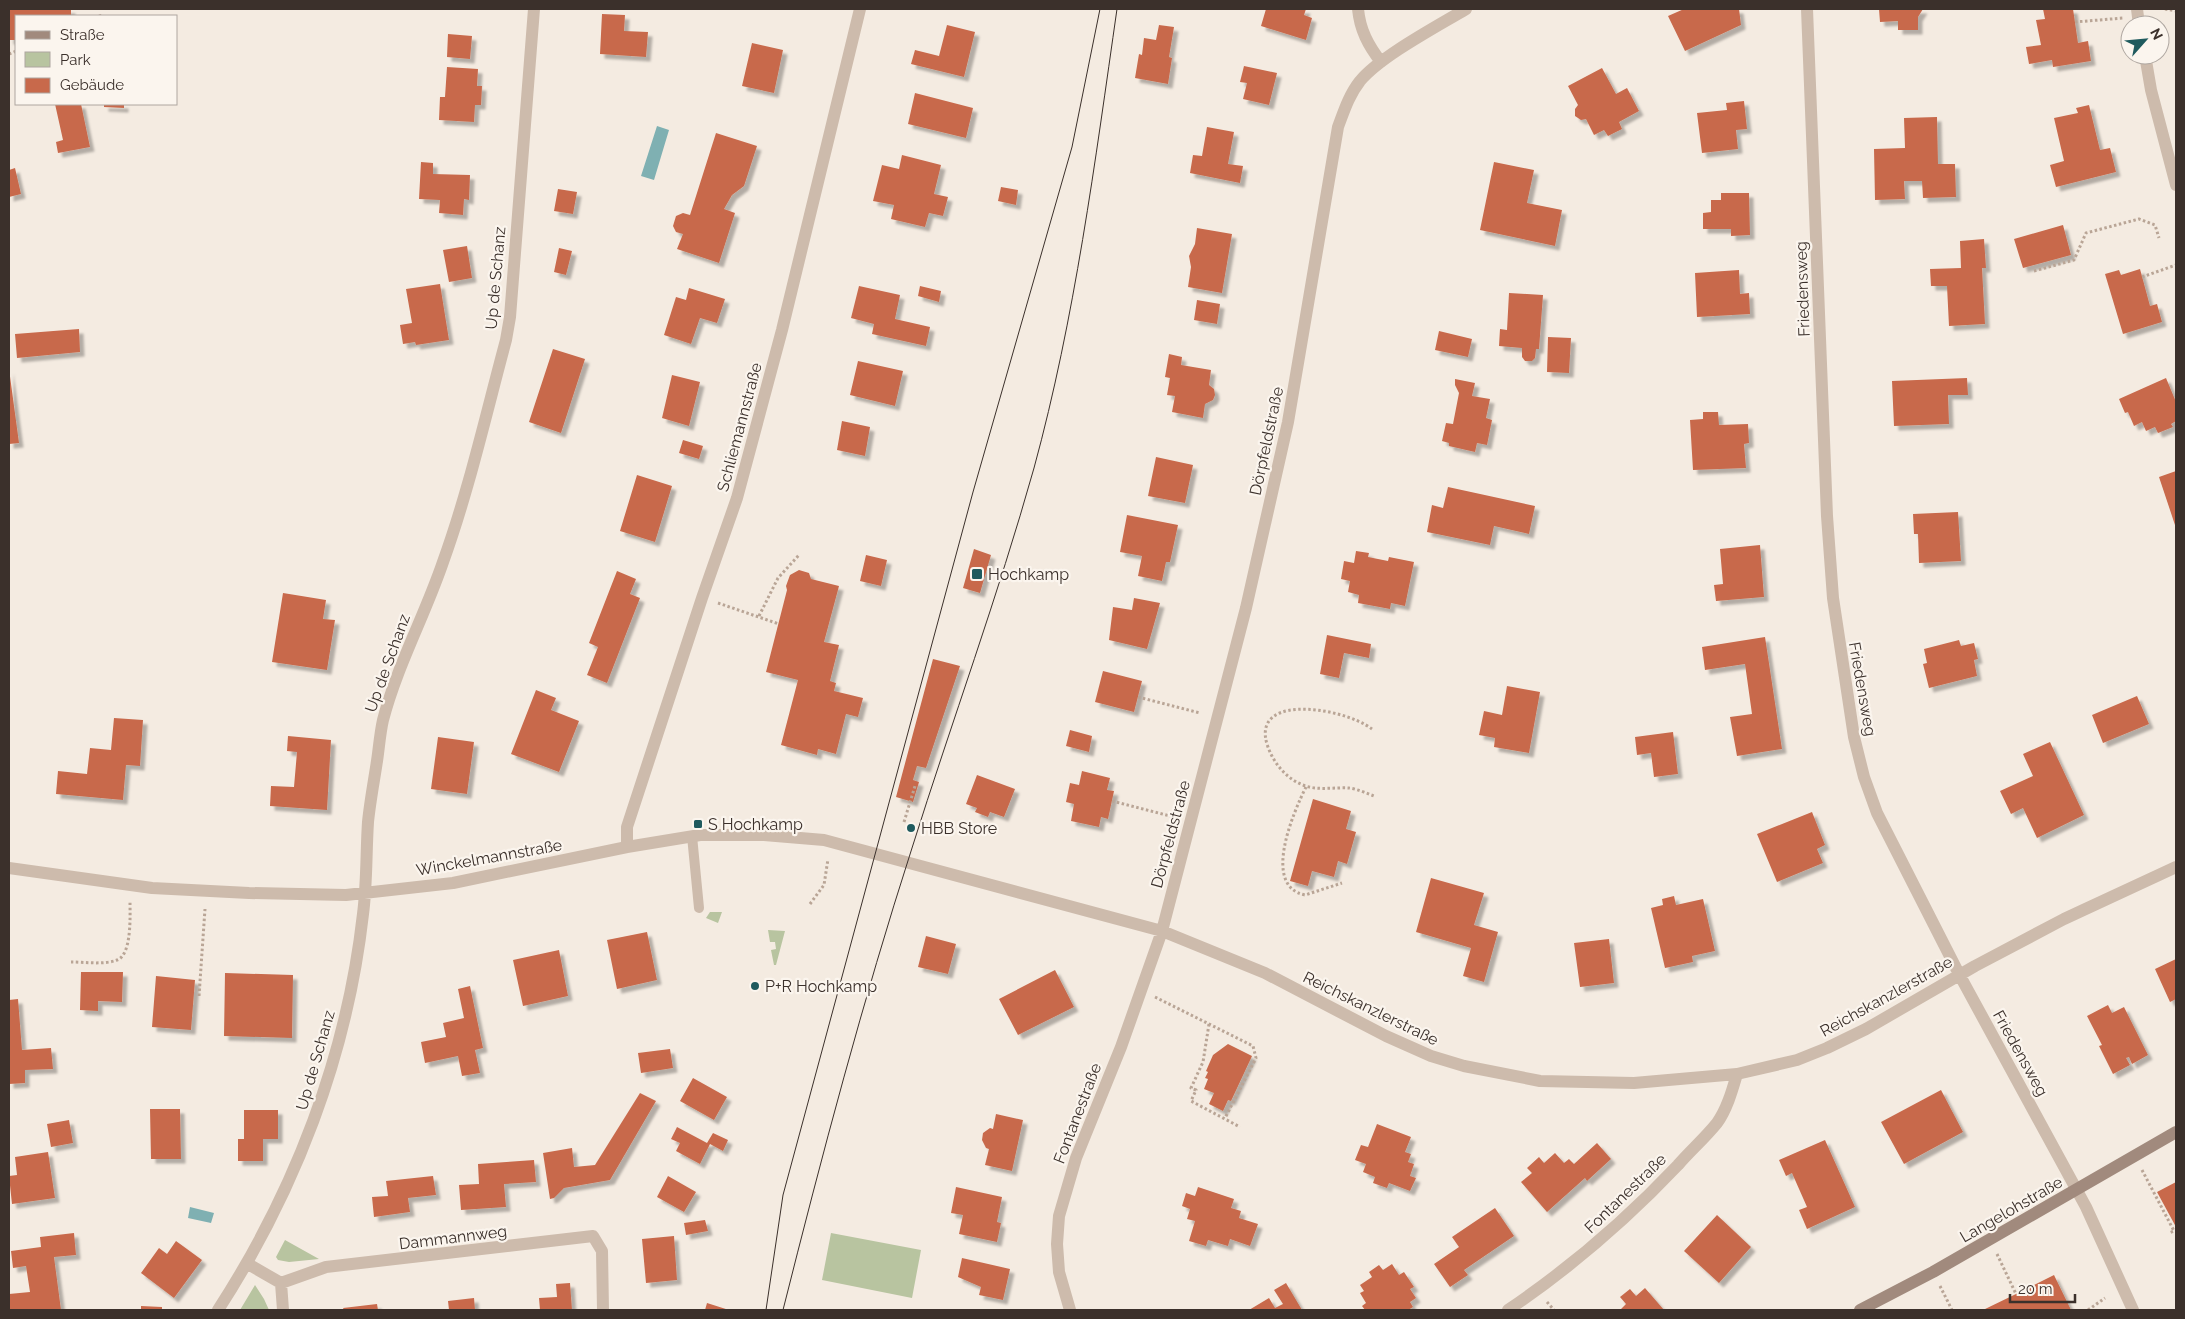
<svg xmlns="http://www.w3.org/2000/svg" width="2185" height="1319" viewBox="0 0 2185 1319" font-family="Raleway,sans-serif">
<defs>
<filter id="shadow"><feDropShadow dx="4.5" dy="4.5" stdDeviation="1" flood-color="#0004"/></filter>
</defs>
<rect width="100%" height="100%" fill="#f4ebe1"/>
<path fill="#b8c4a0" d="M710,912H722L718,923L706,918Z
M768,930L785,931L776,965H774L771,950L776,949L775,942H770Z
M831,1233L921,1250L912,1298L822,1280Z
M285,1240L319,1259L289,1262L278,1260L276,1257Z
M255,1285L264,1299L269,1310H240Z"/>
<path fill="#7fb0b2" d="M657,126L669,130L654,180L641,176Z
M190,1207L214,1213L211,1223L188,1218Z"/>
<path fill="#c8694b" filter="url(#shadow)" d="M9,9H71V16H16V40H9Z
M1266,9H1306L1304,15L1312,18L1306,40L1261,26Z
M1684,9H1739L1741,25L1685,51L1668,16Z
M1879,9H1923L1918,17V30H1898V21L1880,22Z
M2043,9H2073L2078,43L2088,41L2091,61L2053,67L2052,60L2029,64L2026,47L2041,45L2036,20L2045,19Z
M602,14L625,15L624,31L648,32L646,57L600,54Z
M947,25L975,32L964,77L911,64L915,50L939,56Z
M1159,25L1174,27L1169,57L1172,58L1168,84L1135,78L1139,54L1142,55L1144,38L1156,40Z
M448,34L472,36L470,59L447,57Z
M752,43L783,50L774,93L742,86Z
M1244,66L1277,73L1269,105L1243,99L1247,83L1240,82Z
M447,67L478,69L477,86H482L481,105H475L474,122L439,120L440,97H445Z
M1602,68L1616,94L1627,88L1639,111L1619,122L1622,129L1608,136L1604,130L1594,135L1586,119L1581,120L1575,116V109L1578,105L1568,86Z
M915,93L973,108L966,138L908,124Z
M1744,101L1747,129L1736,130L1738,149L1702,153L1697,113L1727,110L1726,103Z
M55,104H81L90,147L58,153L56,142L63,140Z
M104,104H124V108L104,107Z
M2089,105L2100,150L2110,148L2116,172L2056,187L2050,165L2064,161L2054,118L2078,113L2076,108Z
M1937,117L1938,164H1955L1956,197L1923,198L1922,181H1904L1905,199L1875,200L1874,149L1905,148L1904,118Z
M1207,127L1234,132L1228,164L1243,166L1240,183L1190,173L1193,155L1202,156Z
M716,133L757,146L744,186L732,195L724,209L735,213L719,263L677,249L683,234L676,232L673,226L676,216L683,213L690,215Z
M902,155L941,165L934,194L948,197L943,216L929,213L925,227L891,219L894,205L873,201L882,165L899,169Z
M421,162L433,163V174L470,175L469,200L464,199L463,215L439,213L440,200L419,199Z
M1494,162L1534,170L1527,203L1562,210L1555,246L1480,230Z
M15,168L21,194L9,197V170Z
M1001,187L1018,190L1016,205L998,201Z
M558,189L577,192L573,214L554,211Z
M1721,193H1749L1750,235L1731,236V229H1703V213L1711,212V200H1721Z
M2063,225L2071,255L2023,268L2014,239Z
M1197,228L1232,234L1222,293L1188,287L1191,267L1189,256L1195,244Z
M1984,239L1986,268H1982L1985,324L1949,326L1947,286H1931L1930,269L1961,268L1960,241Z
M467,246L472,278L449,282L443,250Z
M559,248L572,251L566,275L554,272Z
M2140,269L2150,306L2157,304L2162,322L2123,334L2105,274L2119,270L2121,275Z
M1739,270L1740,294L1749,293L1750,314L1697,317L1695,273Z
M440,284L449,340L416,345L415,342L403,344L400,325L412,323L406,289Z
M859,286L900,295L895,319L930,327L926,346L872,334L874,324L851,318Z
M920,286L941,291L939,302L918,296Z
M689,288L725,299L717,323L700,318L691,344L664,335L676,297L686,300Z
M1509,293L1543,295L1539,349H1536L1535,358L1532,361H1525L1522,357V348L1499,346L1500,329L1507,330Z
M1197,300L1220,304L1217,324L1194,320Z
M79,329L80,352L17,358L15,334Z
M1439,331L1472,339L1468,357L1435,350Z
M1548,337L1571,338L1569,373L1547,372Z
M553,349L585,359L561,433L529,422Z
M1169,354L1182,357L1181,365L1211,370L1209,385L1214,389L1215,395L1213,400L1205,404L1203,418L1172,412L1175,396L1167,395L1170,378L1165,377Z
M858,361L903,371L895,406L850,395Z
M9,369L19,443L9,444Z
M672,375L700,382L689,426L662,418Z
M1967,378L1968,395H1948L1949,424L1894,426L1892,381Z
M2166,378L2176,402V421L2171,424L2173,427L2158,433L2155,427L2146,431L2142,422L2134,426L2128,412L2125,413L2119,399Z
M1455,379L1475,383L1472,396L1490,399L1486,418L1492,420L1487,445L1477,443L1475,452L1449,446V443L1442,441L1446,423L1453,424L1459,393L1455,385Z
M1703,412H1718L1719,425L1748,424L1749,443L1744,444L1746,468L1693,470L1690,420L1703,419Z
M842,421L870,427L865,456L837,450Z
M683,440L703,446L699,459L679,453Z
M1156,457L1193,465L1185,503L1148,496Z
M2176,471V528L2159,477Z
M637,475L672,486L655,542L620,531Z
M1448,487L1535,506L1529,534L1494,526L1490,545L1427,532L1432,505L1443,508Z
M1958,512L1961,561L1919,563L1918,534H1914L1913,514Z
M1127,515L1178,525L1170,562H1166L1162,581L1138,576L1142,556L1120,552Z
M1760,545L1764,597L1716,601L1714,585L1723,584L1720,549Z
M974,549L991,555L980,593L963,588Z
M1356,551L1369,553L1368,557L1388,561L1389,557L1414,562L1405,606L1391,603L1390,609L1358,603L1359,595L1348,592L1350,581L1341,579L1344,561L1354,563Z
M866,555L887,560L881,586L860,581Z
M799,570L809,573L811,579L839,586L824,642L839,645L830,681L836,683L834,691L863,698L858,717L846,714L836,754L818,749L817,755L781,745L798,680L766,672L787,590L786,586L790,575Z
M617,571L636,579L630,594L640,598L607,683L587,675L598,647L589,643Z
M283,593L326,600L323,619L335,620L327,670L272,662Z
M1134,598L1160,603L1147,649L1109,640L1113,607L1132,610Z
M1327,635L1371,644L1369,658L1344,653L1339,678L1320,674Z
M1765,637L1782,749L1737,756L1730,717L1752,714L1745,664L1705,670L1702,647Z
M1959,640L1961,646L1974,643L1978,659L1974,660L1977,676L1929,688L1923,664L1927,663L1924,649Z
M933,659L960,666L926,768L917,766L913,780L919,782L913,802L896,797Z
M1103,671L1142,681L1134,712L1095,702Z
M1507,686L1540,692L1529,753L1494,747L1495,738L1479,735L1484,711L1502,715Z
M536,690L556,698L551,710L579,721L559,772L511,754Z
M2137,696L2149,724L2103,743L2092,715Z
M114,718L143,720L140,766L126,765L123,800L56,794L58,771L87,774L90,748L111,750Z
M1070,730L1092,736L1089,752L1066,746Z
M1673,732L1678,774L1654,777L1651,753L1637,755L1635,737Z
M288,736L331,740L327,810L270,806L271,786L294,787L297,752L287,751Z
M438,737L474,742L467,794L431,789Z
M2050,742L2084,815L2037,838L2023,808L2011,814L2000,791L2033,776L2023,754Z
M1082,771L1110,778L1107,790L1114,791L1108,819L1101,817L1099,827L1071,821L1074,804L1066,802L1070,783L1079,785Z
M977,775L1015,789L1004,817L990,812L988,817L975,812L977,808L966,804Z
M1313,799L1351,811L1346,829L1356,832L1347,864L1338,861L1334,877L1312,871L1308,886L1290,881Z
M1812,812L1825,845L1817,849L1823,863L1777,882L1757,834Z
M1431,878L1484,893L1474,925L1498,932L1484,982L1463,976L1471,948L1416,932Z
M1674,896L1676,905L1703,899L1715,951L1692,956L1693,962L1665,968L1651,908L1663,905L1662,899Z
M647,932L657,980L617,989L607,940Z
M926,936L956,944L948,974L918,967Z
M1609,939L1614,983L1580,987L1574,943Z
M559,950L568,996L523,1006L513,960Z
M2176,959V999L2170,1002L2155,969Z
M1055,970L1074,1007L1018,1035L999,999Z
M81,972H123L122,1002L98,1001V1011L80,1010Z
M225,973L293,975L292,1038L224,1036Z
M156,976L195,980L191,1030L152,1027Z
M470,986L483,1048L475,1050L480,1073L462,1076L458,1056L425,1063L421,1042L446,1037L443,1023L464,1018L458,989Z
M18,999L22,1050L51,1048L53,1069L25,1070V1083L9,1084V1000Z
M2108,1005L2112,1013L2124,1007L2148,1055L2132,1064L2129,1057L2126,1058L2130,1065L2113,1074L2099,1046L2102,1045L2087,1016Z
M1228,1044L1252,1056L1231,1101L1228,1100L1223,1111L1209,1104L1214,1093L1204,1089L1208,1079L1205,1078L1208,1072L1206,1071L1213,1055Z
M670,1049L673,1068L641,1073L638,1053Z
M693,1078L727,1097L714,1120L680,1101Z
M1941,1090L1963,1132L1904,1164L1881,1122Z
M640,1093L656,1101L610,1180L564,1188L554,1198L550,1199L543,1153L572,1148L574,1167L595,1165Z
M150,1109H180L181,1159H151Z
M244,1110H278V1139H263V1161H238V1139H244Z
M996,1114L1023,1120L1012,1171L985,1165L989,1149L986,1148L982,1140L983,1133L990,1128L993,1129Z
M69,1120L73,1143L51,1147L47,1124Z
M1377,1124L1411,1137L1405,1152L1411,1154L1408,1162L1414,1164L1410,1176L1416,1178L1410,1191L1389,1183L1387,1188L1373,1183L1375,1177L1363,1172L1366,1164L1355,1160L1361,1145L1368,1147Z
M677,1127L707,1143L713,1133L728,1140L723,1151L710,1144L700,1164L676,1151L680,1143L671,1139Z
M1825,1140L1855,1207L1807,1229L1799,1210L1807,1207L1792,1173L1786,1176L1779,1160Z
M1597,1143L1611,1159L1587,1181L1585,1178L1547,1212L1521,1182L1532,1173L1527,1168L1539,1157L1544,1163L1555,1153L1564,1163L1569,1159L1574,1164Z
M48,1152L55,1198L12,1204L9,1176L17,1175L15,1157Z
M534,1160L536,1182L504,1184L506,1207L461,1210L459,1185L479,1184L478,1164Z
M433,1176L436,1195L408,1198L410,1212L374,1217L372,1197L388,1196L386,1181Z
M668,1176L696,1192L684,1212L657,1197Z
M2176,1182V1227L2157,1192Z
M956,1187L1002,1197L997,1222L1001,1223L997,1242L959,1234L963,1215L951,1213Z
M1198,1187L1234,1199L1231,1208L1241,1211L1239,1218L1258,1224L1250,1246L1230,1239L1228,1246L1208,1240L1206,1246L1189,1241L1195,1221L1187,1219L1190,1209L1182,1206L1186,1193L1195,1196Z
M1495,1208L1514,1236L1464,1270L1468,1275L1450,1287L1434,1264L1459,1247L1452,1237Z
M1717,1215L1751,1247L1719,1283L1684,1251Z
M705,1220L708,1231L686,1235L684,1223Z
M74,1233L76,1255L54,1257L61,1310H9V1294L30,1292L26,1266L13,1268L11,1251L41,1247L40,1237Z
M674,1236L677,1280L646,1283L642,1239Z
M176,1241L202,1260L174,1298L141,1273L159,1248L167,1254Z
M962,1258L1010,1269L1003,1300L979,1295L981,1287L958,1277Z
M1392,1264L1399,1275L1404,1272L1414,1287L1410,1289L1416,1298L1410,1302L1413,1307L1408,1310H1365L1362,1306L1366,1303L1360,1293L1364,1291L1360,1285L1372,1277L1369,1272L1379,1265L1383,1270Z
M2054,1275L2071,1310H1983L2016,1294Z
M570,1283L572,1310H540L539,1298L557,1297L556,1284Z
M1286,1283L1302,1310H1249L1269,1298L1275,1308L1283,1304L1274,1290Z
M1645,1288L1664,1310H1620L1626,1304L1620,1297L1630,1289L1636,1296Z
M474,1298L475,1310H449L448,1301Z
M707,1303L729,1310H705Z
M377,1304L378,1310H344L343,1308Z
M141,1306L162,1307V1310H141Z"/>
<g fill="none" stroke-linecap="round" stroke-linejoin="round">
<path stroke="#b9a596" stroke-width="3" stroke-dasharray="2.5 2.5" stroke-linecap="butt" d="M2165,9L2176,11
M99,16L103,15
M2075,22L2123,18
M9,54L16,51
M2034,271L2074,260L2086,233L2139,219L2155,225L2159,238
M2142,277L2176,265
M718,603L779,624
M759,616L778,578L799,555
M1138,697L1200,713
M1372,729C1342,706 1236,690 1273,758C1280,770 1290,780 1303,785C1317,791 1335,787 1349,788C1357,789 1366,793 1374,796
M1306,787C1294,811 1261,886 1305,895L1342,883
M1112,801L1174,817
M904,822L915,786
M810,904L824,885L828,859
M71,962C84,962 104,965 117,960C132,955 130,915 130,902
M199,996L205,909
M1155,997L1253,1046L1256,1058L1225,1118
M1209,1024L1203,1062L1191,1088L1196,1090L1191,1101L1240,1127
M2142,1170L2174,1231L2169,1233
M1997,1254L2016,1294
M1940,1286L1952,1310
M1547,1302L1554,1310
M2088,1310L2105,1298"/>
<path stroke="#cdbbac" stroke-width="10" d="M692,836L699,908"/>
<path stroke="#cdbbac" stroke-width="12" d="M1358,9C1360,30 1368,45 1381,62
M1807,9L1827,516L1833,598L1854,737L1864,777L1877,813L1959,974L2086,1207L2133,1310
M2137,9L2139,25
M2145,55L2151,90L2176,185
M627,847V827L702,598L737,498L782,330L860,9
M9,868L152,888L249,893L346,895L453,883L627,847L700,835H764L824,840L1162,931L1265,973L1386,1036L1431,1056L1464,1066L1540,1081L1634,1083L1737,1074L1797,1060L1827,1048L1866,1029L1975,966L2064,919L2176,867
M248,1264L281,1283L326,1267L593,1236L602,1251L603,1310
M281,1283L283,1310
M218,1310C295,1191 347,1056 363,914C367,883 366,853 368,822C370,802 374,781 377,761C379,748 380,733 383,720C397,666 425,615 443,562C469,490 486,414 506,340L510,317L534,9
M1070,1310L1059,1272L1057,1244L1059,1216L1076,1158L1121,1047L1162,931L1246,608L1288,422L1338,127C1344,111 1349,95 1360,81C1381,56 1436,27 1466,9
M1508,1310C1570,1268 1626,1220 1678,1165C1690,1151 1705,1138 1717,1123C1727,1109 1732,1091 1737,1074"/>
<path stroke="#a18a7d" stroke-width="12" d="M1860,1310L1933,1272L2176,1132"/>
<path stroke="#3b302b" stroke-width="1" d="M766,1310L783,1195L973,492L1072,147L1100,9
M783,1310C822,1155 863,1000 912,848C952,721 998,596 1034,468C1075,318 1095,162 1117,9"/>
</g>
<g fill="#1f5a5e" stroke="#fbf5ee" stroke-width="2">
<rect x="971" y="568" width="12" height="12" rx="2.5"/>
<rect x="693" y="819" width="10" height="10" rx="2.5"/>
<circle cx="911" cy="828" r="5"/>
<circle cx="755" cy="986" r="5"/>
</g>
<g text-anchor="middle" stroke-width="4.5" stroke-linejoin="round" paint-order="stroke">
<g font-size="16" fill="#3b302b" stroke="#fbf5ee">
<text transform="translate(495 278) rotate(-85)" y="6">Up de Schanz</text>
<text transform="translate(1802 289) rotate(-92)" y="6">Friedensweg</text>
<text transform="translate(739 427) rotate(-75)" y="6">Schliemannstraße</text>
<text transform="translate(1266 441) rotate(-78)" y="6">Dörpfeldstraße</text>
<text transform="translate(387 663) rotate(-70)" y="6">Up de Schanz</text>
<text transform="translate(1863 689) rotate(80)" y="6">Friedensweg</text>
<text transform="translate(1170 834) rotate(-75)" y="6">Dörpfeldstraße</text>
<text transform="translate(489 857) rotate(-10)" y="6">Winckelmannstraße</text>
<text transform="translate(1886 996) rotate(-29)" y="6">Reichskanzlerstraße</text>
<text transform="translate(1371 1008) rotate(26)" y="6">Reichskanzlerstraße</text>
<text transform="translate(2021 1053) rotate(61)" y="6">Friedensweg</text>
<text transform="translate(315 1060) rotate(-74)" y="6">Up de Schanz</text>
<text transform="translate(1077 1113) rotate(-69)" y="6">Fontanestraße</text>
<text transform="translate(1625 1193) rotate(-44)" y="6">Fontanestraße</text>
<text transform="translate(2011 1209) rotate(-30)" y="6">Langelohstraße</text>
<text transform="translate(453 1237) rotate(-7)" y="6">Dammannweg</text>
</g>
<g font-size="16" fill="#3b302b" stroke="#fbf5ee" text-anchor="start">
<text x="988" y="580">Hochkamp</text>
<text x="708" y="830">S Hochkamp</text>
<text x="921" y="834">HBB Store</text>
<text x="765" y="992">P+R Hochkamp</text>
</g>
</g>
<rect width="2185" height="1319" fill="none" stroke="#3b302b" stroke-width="20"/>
<rect x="15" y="15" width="162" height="90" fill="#fbf5ee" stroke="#aea6a0"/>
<rect x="25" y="31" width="25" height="8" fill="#a18a7d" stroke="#aea6a0"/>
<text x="60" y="40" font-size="15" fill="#3b302b">Straße</text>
<rect x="25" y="52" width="25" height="15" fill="#b8c4a0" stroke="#aea6a0"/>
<text x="60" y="65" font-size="15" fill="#3b302b">Park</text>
<rect x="25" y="78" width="25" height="15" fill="#c8694b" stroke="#aea6a0"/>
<text x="60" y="90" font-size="15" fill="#3b302b">Gebäude</text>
<g transform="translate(2145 40) rotate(63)"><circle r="24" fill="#fbf5ee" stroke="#aea6a0"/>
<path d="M0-4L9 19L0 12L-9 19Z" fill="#1f5a5e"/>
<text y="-8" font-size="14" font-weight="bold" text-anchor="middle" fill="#3b302b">N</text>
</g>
<path d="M2010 1294v8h65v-8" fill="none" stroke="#3b302b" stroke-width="2.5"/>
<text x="2018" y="1294" font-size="15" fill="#3b302b" stroke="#fbf5ee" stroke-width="4" paint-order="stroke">20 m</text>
</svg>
